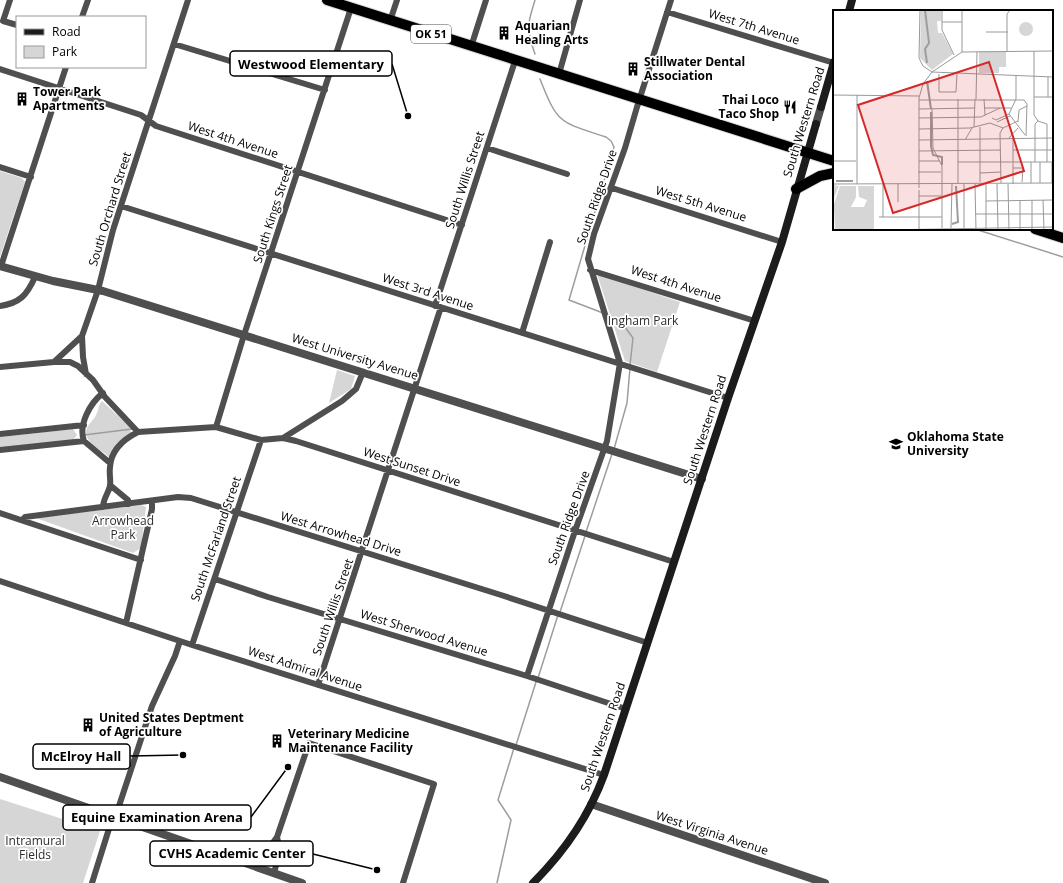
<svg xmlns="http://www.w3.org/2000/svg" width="1063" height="883" viewBox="0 0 1063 883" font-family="'Open Sans',sans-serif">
<rect width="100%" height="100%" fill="#fff"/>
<path fill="#d6d6d6" d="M0,171L22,178L25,182L0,257Z
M597,274L680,302L657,372L625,361Z
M337,370L355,376L351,389L329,403Z
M102,401L130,427L131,434L110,458C103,450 81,441 87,428C89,423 94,420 96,415C99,410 98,405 102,401Z
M73,429L77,435L73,440L0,448V437Z
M141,505L146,507L141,548L133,553L36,518Z
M0,799L100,831L83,883H0Z"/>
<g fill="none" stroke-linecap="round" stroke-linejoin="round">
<path stroke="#9d9d9d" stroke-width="1.5" d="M535,54C526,29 527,25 535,0
M540,79C558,125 560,122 606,137L611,141L614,147L569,300L603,313
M975,229L1063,257
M608,315L619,319L633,338L630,365
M84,435L132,429
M614,449L627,403L630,368
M586,532L612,454
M560,612L585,536
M538,678L558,615
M516,745L536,682
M497,883L511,820L498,800L514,748"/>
<g stroke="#dbdbdb" stroke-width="12">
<path id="trunk" d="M327,0L834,161
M796,189L820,176L834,173
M1035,229L1063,238"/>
</g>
<path stroke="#4f4f4f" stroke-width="6" d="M10,0L3,21L17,25
M667,12L834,63
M82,17L88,0
M390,21L397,0
M174,44L325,90
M471,47L486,0
M0,69L141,115L156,126L462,225
M559,74L580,0
M487,148L567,174
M0,167L31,177
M612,188L782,242
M121,206L728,398
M1,266L66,67
M590,270L755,321
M0,306C20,303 27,295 35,277
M435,306L515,61
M522,333L550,242
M82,336L83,357L86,374
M54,362H70L78,366L93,380L105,397L138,432L216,427L261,440L283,438L296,441L674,562
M0,367L54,362L82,336L98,290L113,230L188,0
M216,427L244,335L351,8
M0,434L84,425
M283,438L342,401L356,389L363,372
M84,441C78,425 90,403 103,393
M0,450L84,441L110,463
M110,485L128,500L129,504
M103,507C103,499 108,494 110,486C111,481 109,474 110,467C111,450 124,439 138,432
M0,513L141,560
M22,520L25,517L178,497L191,498L501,595L648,643
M215,579L268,597L527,676L626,709
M0,581L192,645L604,775
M126,623L152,509V501
M192,645L261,440
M527,676L575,531L607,441L620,363L588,259L594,234L625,148L637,107L671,0
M318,685L441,307
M259,868L269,848L277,837L309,743L434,784L403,883
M274,873L280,851L277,837
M92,883L113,816L118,809L152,706L175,656L180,641"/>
<path stroke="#4f4f4f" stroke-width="8" d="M816,124L821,107
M0,266L53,281L103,291L702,479
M0,777L302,883
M591,804L825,883"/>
<path stroke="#1c1c1c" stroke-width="8" d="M849,11L852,0
M821,107L834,62
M533,883C564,852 589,816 604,775L728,398L782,242L816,124"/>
<use href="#trunk" stroke="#000" stroke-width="10"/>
</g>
<defs>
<g id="building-bare" transform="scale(1.08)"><path d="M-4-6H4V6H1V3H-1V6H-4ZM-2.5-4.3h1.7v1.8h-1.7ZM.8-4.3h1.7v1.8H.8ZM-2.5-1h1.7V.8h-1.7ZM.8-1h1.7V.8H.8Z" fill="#000" stroke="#fff" stroke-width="2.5" paint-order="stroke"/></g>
<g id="restaurant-bare" transform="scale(1.08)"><path d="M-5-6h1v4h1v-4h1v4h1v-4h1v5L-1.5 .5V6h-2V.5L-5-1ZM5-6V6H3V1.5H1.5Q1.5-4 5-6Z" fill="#000" stroke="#fff" stroke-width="2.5" paint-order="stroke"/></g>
<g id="university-bare" transform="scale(1.08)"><path d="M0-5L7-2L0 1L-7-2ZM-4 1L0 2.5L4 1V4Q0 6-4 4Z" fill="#000" stroke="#fff" stroke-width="2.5" paint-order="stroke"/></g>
</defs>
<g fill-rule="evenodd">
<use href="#building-bare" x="504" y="33"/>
<use href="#building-bare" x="633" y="69"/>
<use href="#building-bare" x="22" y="99"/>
<use href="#restaurant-bare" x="790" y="107"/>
<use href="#university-bare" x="896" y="444"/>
<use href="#building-bare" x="88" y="725"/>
<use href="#building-bare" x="277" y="741"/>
</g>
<g text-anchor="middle" stroke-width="3.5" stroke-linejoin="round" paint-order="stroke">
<rect fill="#fff" stroke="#4c4c4c" stroke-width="1" x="411" y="25" width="40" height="18" rx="3"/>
<g font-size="11" font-weight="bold" fill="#000">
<text x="431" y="38">OK 51</text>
</g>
<g font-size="12" font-weight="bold" fill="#000" stroke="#fff" text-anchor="start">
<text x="515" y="30">Aquarian<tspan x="515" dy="14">Healing Arts</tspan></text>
<text x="644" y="66">Stillwater Dental<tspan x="644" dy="14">Association</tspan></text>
<text x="33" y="96">Tower Park<tspan x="33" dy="14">Apartments</tspan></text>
<text x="779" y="104" text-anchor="end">Thai Loco<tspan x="779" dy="14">Taco Shop</tspan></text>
<text x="907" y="441">Oklahoma State<tspan x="907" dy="14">University</tspan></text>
<text x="99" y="722">United States Deptment<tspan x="99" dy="14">of Agriculture</tspan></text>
<text x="288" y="738">Veterinary Medicine<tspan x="288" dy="14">Maintenance Facility</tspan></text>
</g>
<g font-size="12" fill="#000" stroke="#fff">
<text transform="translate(754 27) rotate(17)" y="4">West 7th Avenue</text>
<text transform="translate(804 122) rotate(-73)" y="4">South Western Road</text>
<text transform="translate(233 140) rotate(18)" y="4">West 4th Avenue</text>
<text transform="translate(465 180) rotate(-72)" y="4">South Willis Street</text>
<text transform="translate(597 197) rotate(-71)" y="4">South Ridge Drive</text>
<text transform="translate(701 204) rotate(17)" y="4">West 5th Avenue</text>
<text transform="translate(110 209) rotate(-73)" y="4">South Orchard Street</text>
<text transform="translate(273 214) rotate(-72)" y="4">South Kings Street</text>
<text transform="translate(676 284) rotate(18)" y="4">West 4th Avenue</text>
<text transform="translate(428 292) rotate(18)" y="4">West 3rd Avenue</text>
<text transform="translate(355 357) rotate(17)" y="4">West University Avenue</text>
<text transform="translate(705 430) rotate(-72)" y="4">South Western Road</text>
<text transform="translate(412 467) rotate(18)" y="4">West Sunset Drive</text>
<text transform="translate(569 518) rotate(-70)" y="4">South Ridge Drive</text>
<text transform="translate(341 534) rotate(17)" y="4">West Arrowhead Drive</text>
<text transform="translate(216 539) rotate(-71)" y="4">South McFarland Street</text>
<text transform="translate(333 607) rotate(-71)" y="4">South Willis Street</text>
<text transform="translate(424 633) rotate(17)" y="4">West Sherwood Avenue</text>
<text transform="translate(305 669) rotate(18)" y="4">West Admiral Avenue</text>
<text transform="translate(603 737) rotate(-71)" y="4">South Western Road</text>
<text transform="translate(712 833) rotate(18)" y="4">West Virginia Avenue</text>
</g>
<g font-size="12" fill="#2d2d2d" stroke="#fff">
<text x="643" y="325">Ingham Park</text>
<text x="123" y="525">Arrowhead<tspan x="123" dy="14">Park</tspan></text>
<text x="35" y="845">Intramural<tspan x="35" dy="14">Fields</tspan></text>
</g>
</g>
<g transform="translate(833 10)">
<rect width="220" height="220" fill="#fff"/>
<path d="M88,0H108V11H104L105,23H109L120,44L99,60L87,48ZM186 19a7 7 0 1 1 14 0a7 7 0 1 1-14 0ZM146,41L173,42V57H166V63H146ZM0,175L6,176L1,188V194L7,176H23V187L18,197H31L34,190L26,187L25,176H41V220H2Z" fill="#d6d6d6"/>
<path fill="none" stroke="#9d9d9d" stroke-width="2" d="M92,0L96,33L92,39L94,53M94,71L98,99M98,102V136L100,145L109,147V155M3,171H20M119,214L125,212L123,176"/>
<path fill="none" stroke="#999" stroke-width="1" d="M87,0L86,48L90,56L99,62M109,0V20L121,45M129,0V42M109,12H129M153,22H175M174,41V4L177,0M201,41V105L205,111M99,62L220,67M106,64V82H123L124,64M183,66V89M0,85L86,86M201,87H220M215,87V67M125,89V141M143,89L144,42M151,89L152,105M183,89L176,104L192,125M86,90H191L194,94L193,126M151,98H178M86,99L142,98M99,99L100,138L109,156V218M86,108L148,107L167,98M159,108L163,110L176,104M205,111L214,114V152M164,112L177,106M185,112L186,100L194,96M141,117L142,89M147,117V172M86,119L137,118L157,113L170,118M176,128L185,118M86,130L220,128M132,130L139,118M180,140H220M86,141L168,140M0,151H23M86,151H107M125,152H220M198,152V173M202,152V114L205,111M207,152V173M180,158H190L189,172M85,162H108M147,163L168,162M125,173V141M168,173L167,123L170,118L185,111M219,173V152M0,174L220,173M24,174V85M50,174V207M65,174V192M131,174V219M142,174L143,220M153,174V220M164,174L165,220M175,174L176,220M180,174V128M86,178V88L90,74L99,62L129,42L220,41M86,180V220M86,186H108M187,190V220M199,190V220M210,190L211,220M153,191L220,190M142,204H220M46,207H109M118,218L119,174M50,220L220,217"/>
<path fill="#d62828" fill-opacity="0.15" stroke="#d62828" stroke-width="2" d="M156,52L191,161L60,203L25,95Z"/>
<rect width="220" height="220" fill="none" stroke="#000" stroke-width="2"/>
</g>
<path fill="none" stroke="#000" stroke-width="1.5" d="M408 116L392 64M183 755L130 756M288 767L251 817M377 870L313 854"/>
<g fill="#000" stroke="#fff" stroke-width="1.5">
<circle cx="408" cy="116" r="4"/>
<circle cx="183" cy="755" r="4"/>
<circle cx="288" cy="767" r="4"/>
<circle cx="377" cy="870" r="4"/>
</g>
<g fill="#fff" stroke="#000" stroke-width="1.5">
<rect x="230" y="51" width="162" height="25" rx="4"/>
<rect x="33" y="744" width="97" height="25" rx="4"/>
<rect x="63" y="805" width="188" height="25" rx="4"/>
<rect x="150" y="841" width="163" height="25" rx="4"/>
</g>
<g font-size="13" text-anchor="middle" font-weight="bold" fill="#000">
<text x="311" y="69">Westwood Elementary</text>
<text x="81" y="761">McElroy Hall</text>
<text x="157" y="822">Equine Examination Arena</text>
<text x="232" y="858">CVHS Academic Center</text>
</g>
<rect x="16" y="16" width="130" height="52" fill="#ffffff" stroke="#999999"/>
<rect x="24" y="29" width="20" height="6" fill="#1c1c1c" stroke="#999999"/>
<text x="52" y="36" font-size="12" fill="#000000">Road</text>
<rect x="24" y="46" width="20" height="12" fill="#d6d6d6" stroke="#999999"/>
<text x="52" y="56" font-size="12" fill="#000000">Park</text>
</svg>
